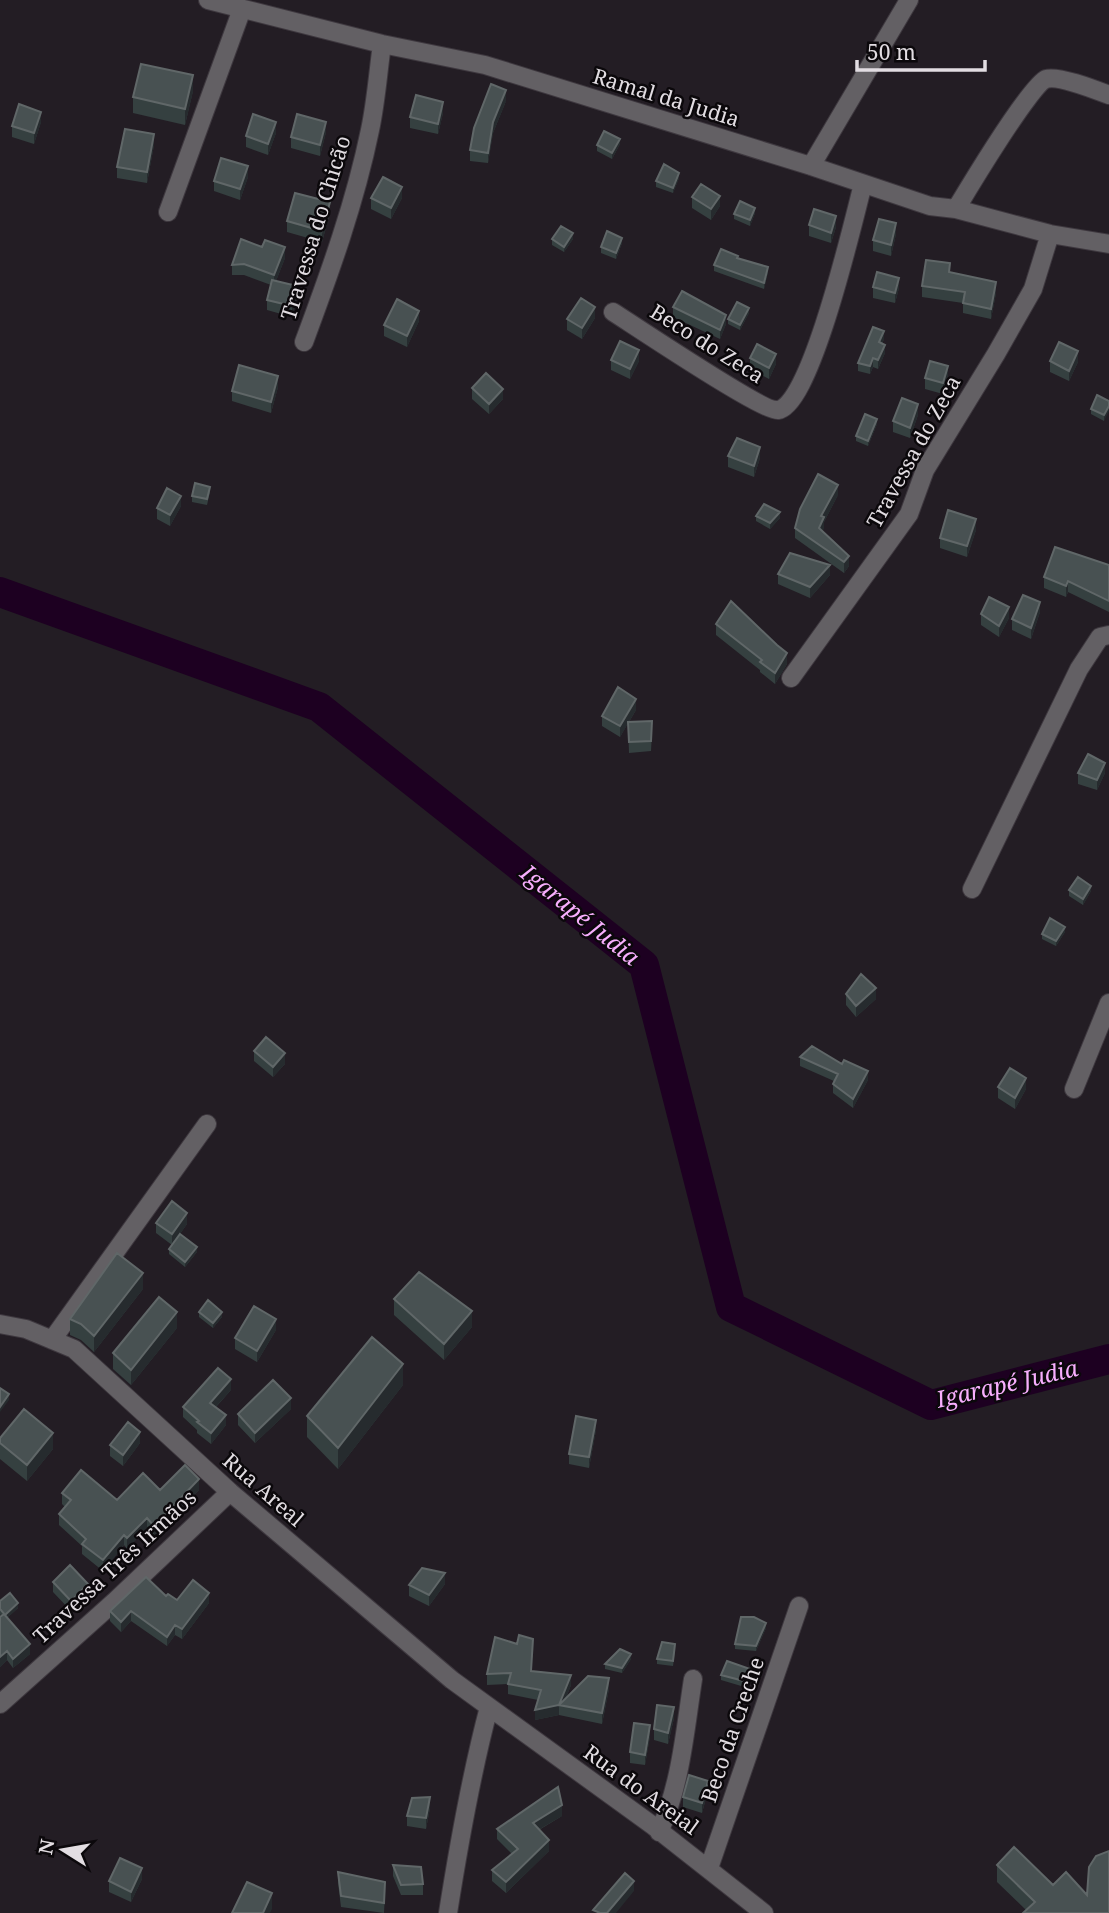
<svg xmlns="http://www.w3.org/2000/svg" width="1109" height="1913" viewBox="0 0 1109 1913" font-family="'Noto Serif',serif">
<rect width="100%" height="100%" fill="#231d24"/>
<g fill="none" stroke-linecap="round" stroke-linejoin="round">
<path stroke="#1d0021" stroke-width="30" d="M0,592L319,707L644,965L731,1307L931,1405L1109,1359"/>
<g stroke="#3e383f" stroke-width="20">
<path id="minor" d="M208,0L382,44L485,65L811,166L930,206L956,209L1050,234L1109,244
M811,166L909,0
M956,209C968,189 1031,84 1046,79C1058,75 1096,90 1109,95
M168,212L242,9
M613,312C635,326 763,412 778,410C811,406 854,218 863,184
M304,342C330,272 355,203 370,130C376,102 378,73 382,44
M791,678L909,514L925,470L996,354L1033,289L1050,234
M972,889L1079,669L1100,637L1109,635
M1074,1089L1109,1003
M0,1324L26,1329L74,1349L230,1492L452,1680L652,1825L764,1913
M52,1340L207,1124
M0,1704L114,1602L230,1492
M659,1832C681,1785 685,1730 693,1679
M709,1868L799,1606
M448,1913C459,1843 471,1775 489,1707"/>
</g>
<use href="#minor" stroke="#636064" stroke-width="18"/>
</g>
<path fill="#354040" d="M193,91L185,125L133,113V97Z
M506,101L493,133L488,163L470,161V150Z
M443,113L438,134L410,128V117Z
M41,122L34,144L12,137V126Z
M326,132L320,156L291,148V137Z
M276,133L268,155L246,147V136Z
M620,144L612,159L597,151V145Z
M154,145L147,183L117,178V167Z
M248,177L240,200L214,191V181Z
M679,178L673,193L656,187V181Z
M692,197L720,206L711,220L692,208Z
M371,198H402L391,219L371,209Z
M330,213L322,242L287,232V221Z
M755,213L750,226L734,219V214Z
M809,225L836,227L831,243L809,236Z
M896,234L891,256L873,251V240Z
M552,239H573L564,252L552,245Z
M622,243L616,259L601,253V247Z
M285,258L276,281L297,297L292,317L267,310V300L271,285L244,275H232V265Z
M738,259L768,272L764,289L714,271V265Z
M950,272L996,293L991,319L963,313V303L922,297V286Z
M873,287L899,288L895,303L873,298Z
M673,307L726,324L720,339L673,317Z
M749,313L740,330L728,324V319Z
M595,318L582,339L567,330V319Z
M419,321L407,347L384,336V325Z
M884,339L882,344L885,353L878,369L873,367L870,374L858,371V363Z
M750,358L776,364L769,379L750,369Z
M611,360L639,361L630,379L611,370Z
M1050,361L1078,362L1069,381L1050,372Z
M948,377L943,394L925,389V378Z
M278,387L271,413L232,401V391Z
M472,388L503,399L489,414L472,399Z
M1109,401L1104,421L1091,414V409Z
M918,415L910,438L893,432V421Z
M877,424L868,446L856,441V436Z
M728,456L760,458L754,477L728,467Z
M210,492L207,505L192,502V496Z
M838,495L824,522L823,531L849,566L844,573L795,538V528Z
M181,506L170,526L157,519V508Z
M756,516L780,518L770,529L756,521Z
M976,530L967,557L940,548V538Z
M1109,565V612L1068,592L1066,597L1044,588V577Z
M778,574L830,575L810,598L778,584Z
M1040,612L1031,639L1012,630V619Z
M981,614L1009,618L999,637L981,625Z
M716,624L787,664L775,684L760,672V670L716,635Z
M636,710L629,722L652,732L651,751L629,753L628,723L620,737L602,726V716Z
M1078,773H1105L1097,790L1078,784Z
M1069,890L1091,891L1083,905L1069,896Z
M1065,932L1056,946L1042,939V934Z
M846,994L876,999L856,1017L846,1005Z
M254,1051L285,1064L273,1077L254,1061Z
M800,1057L868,1080L853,1108L833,1093V1084L834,1081L800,1066Z
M998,1087L1026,1089L1015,1109L998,1098Z
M156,1223L187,1224L172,1245L156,1233Z
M169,1249L197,1252L185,1267L169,1254Z
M143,1289L94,1352L81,1340L70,1335V1319Z
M394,1299L472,1327L444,1360L394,1315Z
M199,1312L222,1317L213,1328L199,1317Z
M177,1328L131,1385L113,1369V1353Z
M276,1330L257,1362L235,1349V1338Z
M403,1385L338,1469L307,1437V1416Z
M231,1390L216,1407L226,1425L211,1444L197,1433V1430L183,1417V1407Z
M291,1409L255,1443L238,1425V1414Z
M596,1430L589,1468L569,1464V1454Z
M0,1438L53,1449L27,1481L0,1459Z
M140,1443L123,1466L110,1456V1445Z
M160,1490H199L154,1536L147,1528L127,1549L124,1545L103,1571L82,1554V1546L59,1525V1514L65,1507L62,1504V1493L117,1500Z
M53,1582L88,1594L71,1611L53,1592Z
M445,1584L429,1606L409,1596V1585Z
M166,1596L177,1600L209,1603L182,1639L175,1635L167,1646L131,1621L121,1632L110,1621V1611Z
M0,1601L18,1608L7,1618L30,1654L13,1668L7,1660L0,1667V1617L1,1616L0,1614Z
M766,1628L756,1651L735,1649V1644Z
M533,1649L531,1671L571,1685L566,1698L609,1689L602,1724L559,1715L535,1720L538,1700L508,1694V1684L487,1685V1674Z
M675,1650L673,1666L657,1664V1659Z
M631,1659L622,1673L605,1669V1664Z
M721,1675H753L748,1688L721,1680Z
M674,1718L668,1744L654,1740V1729Z
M650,1736L645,1765L630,1763V1752Z
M708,1791L702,1813L683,1807V1797Z
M430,1808L426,1829L407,1826V1816Z
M562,1816L539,1830L549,1851L506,1893L492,1881V1870L512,1854L497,1839V1829Z
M393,1865L423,1884V1895H401L393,1876Z
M997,1865L1053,1885L1087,1895L1109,1913L1026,1910L997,1882Z
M338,1872L385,1892L384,1913L341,1907L338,1883Z
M142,1879L131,1902L109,1892V1881Z"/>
<path fill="#262b2e" d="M193,75V91L185,125V109Z
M506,90V101L493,133L488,163V153L493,122Z
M443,102V113L438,134V124Z
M41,112V122L34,144V133Z
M276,122V133L268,155V144Z
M326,122V132L320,156V145Z
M154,134V145L147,183V172Z
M620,139V144L612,159V153Z
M248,166V177L240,200V189Z
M679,173V178L673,193V188Z
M402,187V198L391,219V208Z
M720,196V206L711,220V209Z
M330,202V213L322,242V231Z
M755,208V213L750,226V220Z
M836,216V227L831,243V233Z
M896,223V234L891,256V245Z
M573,233V239L564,252V247Z
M622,238V243L616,259V253Z
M285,247V258L274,286V275Z
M768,267V272L764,289V283Z
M899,278V288L895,303V293Z
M996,282V293L991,319V309Z
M297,286V297L292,317V306Z
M595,307V318L582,339V328Z
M749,308V313L740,330V325Z
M419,311V321L407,347V336Z
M726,315V324L720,339V330Z
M884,331V339L879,351V342Z
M885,345V353L878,369V360Z
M639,350V361L630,379V369Z
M1078,351V362L1069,381V371Z
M776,354V364L769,379V368Z
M873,358V367L870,374V366Z
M948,366V377L943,394V383Z
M278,376V387L271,413V402Z
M503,389V399L489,414V404Z
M918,404V415L910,438V428Z
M1109,406V411L1104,421V415Z
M877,419V424L868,446V441Z
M760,447V458L754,477V466Z
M838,485V495L824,522V528L819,538V528L821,516Z
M181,496V506L170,526V515Z
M780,512V518L770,529V523Z
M976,519V530L967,557V546Z
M849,556V566L844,573V562Z
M830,565V575L810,598V587Z
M1068,581V592L1066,597V586Z
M1040,602V612L1031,639V628Z
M1009,607V618L999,637V626Z
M787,653V664L775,684V673Z
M636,699V710L620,737V726Z
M1105,763V773L1097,790V780Z
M1091,886V891L1083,905V899Z
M1065,927V932L1056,946V941Z
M876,988V999L856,1017V1006Z
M285,1053V1064L273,1077V1067Z
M868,1071V1080L853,1108V1099Z
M1026,1078V1089L1015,1109V1098Z
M187,1213V1224L172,1245V1234Z
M197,1247V1252L185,1267V1262Z
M143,1273V1289L94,1352V1336Z
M472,1311V1327L444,1360V1344Z
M177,1312V1328L131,1385V1370Z
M222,1312V1317L213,1328V1323Z
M276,1319V1330L257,1362V1351Z
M403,1364V1385L338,1469V1448Z
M231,1379V1390L210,1413V1403Z
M9,1394V1400L0,1412V1407Z
M291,1398V1409L255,1443V1433Z
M226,1415V1425L211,1444V1433Z
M596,1420V1430L589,1468V1457Z
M140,1432V1443L123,1466V1455Z
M53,1433V1449L27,1481V1465Z
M199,1479V1490L154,1536V1526Z
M147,1518V1528L127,1549V1538Z
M124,1535V1545L103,1571V1560Z
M445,1573V1584L429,1606V1595Z
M88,1584V1594L71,1611V1601Z
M209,1593V1603L182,1639V1629Z
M18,1603V1608L5,1620V1615Z
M131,1611V1621L121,1632V1622Z
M766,1623V1628L756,1651V1646Z
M175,1625V1635L167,1646V1637Z
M30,1644V1654L13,1668V1659Z
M7,1651V1660L0,1667V1657Z
M631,1654V1659L622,1673V1668Z
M753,1670V1675L748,1688V1682Z
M571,1675V1685L563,1705H559V1715L535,1720V1710Z
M609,1678V1689L602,1724V1713Z
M674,1707V1718L668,1744V1733Z
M650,1725V1736L645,1765V1755Z
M708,1781V1791L702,1813V1803Z
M430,1797V1808L426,1829V1818Z
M562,1805V1816L533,1833V1823Z
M549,1840V1851L506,1893V1882Z
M142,1868V1879L131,1902V1892Z
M634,1881V1891L616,1913H607Z
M272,1893V1909L270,1913H263Z"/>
<path fill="#485152" stroke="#606768" stroke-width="2" d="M141,64L193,75L185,109L133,97Z
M491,84L506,90L493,122L488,153L470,150L474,128Z
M416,95L443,102L438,124L410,117Z
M19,104L41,112L34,133L12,126Z
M253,114L276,122L268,144L246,136Z
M297,114L326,122L320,145L291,137Z
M125,129L154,134L147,172L117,167Z
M604,131L620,139L612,153L597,145Z
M221,158L248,166L240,189L214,181Z
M664,164L679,173L673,188L656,181Z
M383,177L402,187L391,208L371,198Z
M701,184L720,196L711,209L692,197Z
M295,193L330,202L322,231L287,221Z
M740,201L755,208L750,220L734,214Z
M814,209L836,216L831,233L809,225Z
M879,219L896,223L891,245L873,240Z
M561,226L573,233L564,247L552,239Z
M607,231L622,238L616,253L601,247Z
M241,239L262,247L265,240L285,247L274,275L244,264L232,265Z
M721,249L738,256L737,258L768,267L764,283L714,265Z
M926,260L950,263L949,272L996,282L991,309L963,303L965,292L922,286Z
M877,272L899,278L895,293L873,287Z
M272,280L297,286L292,306L267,300Z
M682,291L726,315L720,330L673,307Z
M581,298L595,307L582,328L567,319Z
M397,299L419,311L407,336L384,325Z
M737,302L749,308L740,325L728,319Z
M873,327L884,331L879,342L885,345L878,360L873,358L870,366L858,363Z
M620,341L639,350L630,369L611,360Z
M1059,342L1078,351L1069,371L1050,361Z
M757,344L776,354L769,368L750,358Z
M930,361L948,366L943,383L925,378Z
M239,365L278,376L271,402L232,391Z
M486,373L503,389L489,404L472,388Z
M1097,395L1109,401V406L1104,415L1091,409Z
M902,398L918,404L910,428L893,421Z
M865,414L877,419L868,441L856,436Z
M737,438L760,447L754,466L728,456Z
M818,474L838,485L821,516L824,517L819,528L849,556L844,562L795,528L800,509Z
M195,483L210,487L207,499L192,496Z
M167,488L181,496L170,515L157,508Z
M764,504L780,512L770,523L756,516Z
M948,510L976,519L967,546L940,538Z
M1055,547L1109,565V601L1068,581L1066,586L1044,577Z
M790,553L830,565L810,587L778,574Z
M1023,595L1040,602L1031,628L1012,619Z
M989,597L1009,607L999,626L981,614Z
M731,601L777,645L787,653L775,673L760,662L762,660L716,624Z
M618,687L636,699L620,726L602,716Z
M652,721L651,741L629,742L628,722Z
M1088,754L1105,763L1097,780L1078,773Z
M1078,877L1091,886L1083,899L1069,890Z
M1050,918L1065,927L1056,941L1042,934Z
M861,974L876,988L856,1006L846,994Z
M266,1037L285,1053L273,1067L254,1051Z
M812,1046L842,1064L844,1060L868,1071L853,1099L833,1084L838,1074L800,1057Z
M1010,1068L1026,1078L1015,1098L998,1087Z
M172,1201L187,1213L172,1234L156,1223Z
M180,1234L197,1247L185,1262L169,1249Z
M117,1253L143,1273L94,1336L81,1324L70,1319Z
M419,1272L472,1311L444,1344L394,1299Z
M159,1297L177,1312L131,1370L113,1353Z
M208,1300L222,1312L213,1323L199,1312Z
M254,1306L276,1319L257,1351L235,1338Z
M372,1337L403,1364L338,1448L307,1416Z
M218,1368L231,1379L210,1403L226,1415L211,1433L197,1422L199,1421L183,1407Z
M273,1380L291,1398L255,1433L238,1414Z
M0,1388L9,1394L0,1407Z
M24,1409L53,1433L27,1465L0,1443V1438Z
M576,1416L596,1420L589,1457L569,1454Z
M128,1422L140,1432L123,1455L110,1445Z
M185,1465L199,1479L154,1526L147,1518L127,1538L124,1535L103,1560L82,1544L86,1539L59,1514L71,1500L62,1493L81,1470L117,1500L143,1473L160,1490Z
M70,1565L88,1584L71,1601L53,1582Z
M422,1568L445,1573L429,1595L409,1585Z
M146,1577L166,1596L168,1594L177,1600L193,1580L209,1593L182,1629L175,1625L167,1637L131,1611L121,1622L110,1611Z
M10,1593L18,1603L5,1615L0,1609V1601Z
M4,1614L30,1644L13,1659L7,1651L0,1657V1617Z
M741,1617H754L766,1623L756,1646L735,1644Z
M519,1635L533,1639L531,1671L571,1675L559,1705L535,1710L541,1690L508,1684L511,1673L487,1674L495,1637L517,1644Z
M662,1642L675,1644L673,1661L657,1659Z
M620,1649L631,1654L622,1668L605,1664Z
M727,1661L753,1670L748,1682L721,1675Z
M588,1676L609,1678L602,1713L559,1705Z
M657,1705L674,1707L668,1733L654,1729Z
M634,1723L650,1725L645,1755L630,1752Z
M689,1775L708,1781L702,1803L683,1797Z
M558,1787L562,1805L533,1823L549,1840L506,1882L492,1870L518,1849L497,1829Z
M430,1797L426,1818L407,1816L412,1798Z
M1014,1847L1053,1885L1066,1872L1087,1895L1089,1867L1096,1856L1109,1851V1913H1023L1035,1902L997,1865Z
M120,1858L142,1868L131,1892L109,1881Z
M393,1865L421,1867L423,1884L401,1885Z
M338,1872L385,1882L384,1903L341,1896Z
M625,1873L634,1881L607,1913H600L593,1910Z
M247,1882L272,1893L263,1913H232Z"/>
<g text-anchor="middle" stroke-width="5" stroke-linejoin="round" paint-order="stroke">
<g font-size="21" fill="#e2dde2" stroke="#0b080b">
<text transform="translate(666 98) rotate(17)" y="7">Ramal da Judia</text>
<text transform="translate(316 228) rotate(-73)" y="7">Travessa do Chicão</text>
<text transform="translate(707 344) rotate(32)" y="7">Beco do Zeca</text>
<text transform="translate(914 452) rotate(-61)" y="7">Travessa do Zeca</text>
<text transform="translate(263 1490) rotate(41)" y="7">Rua Areal</text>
<text transform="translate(115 1567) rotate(-43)" y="7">Travessa Três Irmãos</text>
<text transform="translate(733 1730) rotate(-71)" y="7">Beco da Creche</text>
<text transform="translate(641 1790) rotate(36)" y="7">Rua do Areial</text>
</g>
<g font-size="23" font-style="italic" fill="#f7aefd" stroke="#0b080b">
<text transform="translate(580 915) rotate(39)" y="8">Igarapé Judia</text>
<text transform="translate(1007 1384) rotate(-13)" y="8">Igarapé Judia</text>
</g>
</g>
<g transform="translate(63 1850) rotate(281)" stroke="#0b080b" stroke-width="5" paint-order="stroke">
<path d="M0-5L12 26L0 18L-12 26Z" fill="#e2dde2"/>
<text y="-10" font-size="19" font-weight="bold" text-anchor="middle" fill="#e2dde2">N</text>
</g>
<path d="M857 60v10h128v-10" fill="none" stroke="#e2dde2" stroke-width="3.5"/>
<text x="867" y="60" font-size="21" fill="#e2dde2" stroke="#0b080b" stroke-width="5" paint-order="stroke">50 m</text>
</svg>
